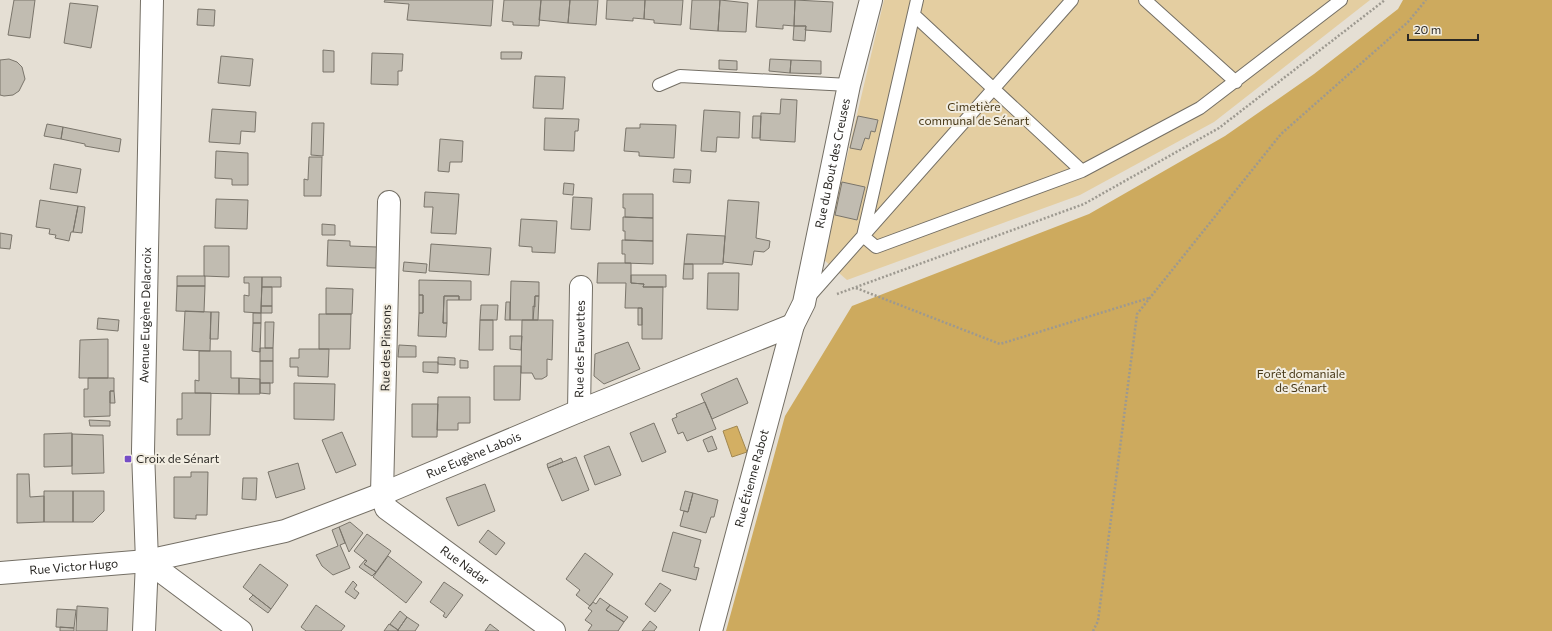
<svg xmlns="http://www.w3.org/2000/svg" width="1552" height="631" viewBox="0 0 1552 631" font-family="Commissioner,sans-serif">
<rect width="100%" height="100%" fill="#e5dfd4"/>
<path fill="#e4cea1" d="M884,0H1370L1214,122L1080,195L847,280L823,259Z"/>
<path fill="#cdaa5e" d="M1403,0H1552V631H726L785,416L852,306L1089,214L1225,136L1314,74L1398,9Z"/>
<path fill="#d3af63" stroke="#a18750" d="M737,426L747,452L732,457L723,431Z"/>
<path fill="#c1bcb1" stroke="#7a756b" d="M14,0H35L30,38L8,35Z
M385,0H493L491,26L407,20L409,4L384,2Z
M504,0H541L539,26L513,25V22L502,21Z
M541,0H570L568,23L539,20Z
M570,0H598L596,25L568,23Z
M607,0H645L644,19L633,18V21L606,19Z
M645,0H683L681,25L654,23V20L644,19Z
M692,0H720L718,31L690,29Z
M720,0L748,3L746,32L718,31Z
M758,0H795L794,26L783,25V29L756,27Z
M795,0L833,2L831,32L805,30L806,26H794Z
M70,3L98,6L91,48L64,43Z
M198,9L215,10L214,26L197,25Z
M794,26H806L805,41L793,40Z
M323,50L334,51V72H323Z
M501,52H522L521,59H501Z
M372,53L403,54L402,71H398V85L371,84Z
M221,56L253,59L250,86L218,83Z
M9,59L17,62L22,67L25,79L19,91L13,95L4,96L0,95V60Z
M770,59L791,60L790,73L769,71Z
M719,60L737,61V70L719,69Z
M791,60L821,61V74L790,73Z
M535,76L565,77L563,109L533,108Z
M781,99L797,100L795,142L760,140L761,113L780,114Z
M212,109L256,112L255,132L241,131L240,144L209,142Z
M704,110L740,112L739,138L717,137L716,152L701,151Z
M753,116H761L760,138H752Z
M858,116L878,120L875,132L871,131L869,139L865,138L861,150L850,148Z
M545,118L579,119L578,131H575L574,151L544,150Z
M312,123H324L323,156L311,155Z
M47,124L63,127L61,139L44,136Z
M640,124L676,125L674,158L639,156V152L624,151L626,128H640Z
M63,127L121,139L119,152L85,146V144L61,139Z
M440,139L463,141L462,162H450L449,172L438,171Z
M216,151L248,153V185H232V179L215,178Z
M309,157H322L321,196H304V179L308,180Z
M54,164L81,169L77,193L50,189Z
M674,169L691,170L690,183L673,182Z
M842,182L865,187L857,220L835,215Z
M564,183L574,184L573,195L563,194Z
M425,192L459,194L456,234L431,233L433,207H424Z
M623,194H653V218L625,217V208H623Z
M573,197L592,198L590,230L571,229Z
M216,199L248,200L247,229L215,228Z
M40,200L78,206L73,232H71L69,241L55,238L56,235L49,234L50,229L36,227Z
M728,200L759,202L756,238L770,241L769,248L764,252L754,251L752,265L723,262Z
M78,206L85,207L82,233L73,232Z
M623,217L653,218V241L625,240V231H623Z
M521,219L557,221L555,253L532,252V247L519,246Z
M322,224L335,225V235H322Z
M0,233L12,235L10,249L0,248Z
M687,234L725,236L723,264H684Z
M328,240L350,241V246L377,247L376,268L327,266Z
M622,240L653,241V264L625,263V254H622Z
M431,244L491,248L489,275L429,271Z
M204,246H229V277L204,276Z
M404,262L427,264L426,273L403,271Z
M598,263H631V283L644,284L643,287H663L662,339H642V308H625L626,283H597Z
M684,264H693V279H683Z
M708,273H739L738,310L707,309Z
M631,275H666V287H643L644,284L631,283Z
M177,276H205V286H177Z
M244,277H262L261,313L244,312V295L249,296V283H244Z
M262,277H281V287H262Z
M419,280L471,281V300H459V296H444L443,323H447L446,337L418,336L419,313H423V295H419Z
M511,281L539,282V296H535V307L533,306V320H510Z
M177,286H205L204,312L176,311Z
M262,287H272V306H261Z
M326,288L353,289L352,314H326Z
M419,295H423V313H419Z
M444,296H459V300H447V323H443Z
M535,296H539L538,320H533Z
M506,302H510V320H505Z
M481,305H498L497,320H480Z
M261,306H272V313H261Z
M638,308H642V325H638Z
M185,311L211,312L210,351L183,350Z
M211,312H219L218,339H210Z
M253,313H261V323H253Z
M319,314H351L350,349H319Z
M98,318L119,320L118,331L97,329Z
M480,320H493V350H479Z
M522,320H553L552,360L547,359V376L542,379H535L532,373H521Z
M265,322H274L273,348H265Z
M253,323H261L260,352L252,351Z
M510,336H522L521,350L510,349Z
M108,339V378H79L80,340Z
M628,342L640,369L604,384L594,376L595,354Z
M399,345L416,346V357H398Z
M260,348H273V361H260Z
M299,349H329L328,377L298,376V367H290V358H299Z
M199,351H231V378H239V394L195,393V380L199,381Z
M438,357L455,358V365L438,364Z
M460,360L468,361V368H460Z
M260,361H273V383H260Z
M423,362H438V373L423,372Z
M494,366H521L520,400H494Z
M88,378H114V391H110V416L84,417V389H88Z
M239,378L260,379V394H239Z
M737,378L748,403L712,419L701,394Z
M260,383H270V394L260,393Z
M294,383L335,384L334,420L294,419Z
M110,391H114L115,403H110Z
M182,393H211L210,435H177V419H182Z
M438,397H470V423H458V430H437Z
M705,402L716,429L687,441L683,432L678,434L672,419L677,417L676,414Z
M412,404H438L437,437H412Z
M89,420L110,421V426H90Z
M654,423L666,452L642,462L630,433Z
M342,432L356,465L336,473L322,440Z
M72,433V466L44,467V434Z
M72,434L103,435L104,473L72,474Z
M712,436L717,449L708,452L703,440Z
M609,446L621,475L595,485L584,456Z
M576,457L589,490L562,501L548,468Z
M561,458L563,462L548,468L547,464Z
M298,463L305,489L276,498L268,472Z
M191,472H208L207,515H196V519L174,518V477H191Z
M17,474H29L30,497L44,496V522L17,523Z
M243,478H257L256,500L242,499Z
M485,484L495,511L458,526L446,498Z
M44,491H73V522H44Z
M73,491H104V511L93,522H73Z
M685,491L693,493L688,512L680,510Z
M693,493L718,500L714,517H711L706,533L680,526L684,511L688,512Z
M350,522L363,533L349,552L339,527Z
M339,527L345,543L340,545L350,568L333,575L322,566L316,555L338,546L332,530Z
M488,530L505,543L496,555L479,542Z
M673,532L701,540L694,567L699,568L696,580L662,571Z
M367,534L391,551L376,572L364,564L367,561L354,551Z
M585,553L613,574L590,606L576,595L580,590L566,579Z
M388,556L422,582L406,603L373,577Z
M365,560L367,561L364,564L376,572L372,576L359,567Z
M260,564L288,585L271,609L243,587Z
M353,581L357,585L354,589L359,593L355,599L345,592Z
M444,582L463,595L446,618L443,616L445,613L430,602Z
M660,583L671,590L655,612L645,604Z
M253,595L271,609L268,613L249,599Z
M600,598L610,605L606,610L624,622L618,631H588L592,625L585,620L592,611L588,608L593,602L596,604Z
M316,605L345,626L341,631H306L301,627Z
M610,605L628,617L624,622L606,610Z
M77,606L108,608L107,631H76Z
M57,609L76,610L74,628L56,627Z
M400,611L407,617L398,630L390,624Z
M407,617L419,625L415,631H399L398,630Z
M650,621L657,627L654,631H642Z
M389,624L398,630L397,631H384Z
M490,624L499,631H485Z
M60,627L74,628V631H60Z"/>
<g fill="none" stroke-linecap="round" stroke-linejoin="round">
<g stroke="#746f65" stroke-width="14">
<path id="lane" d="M917,0L863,236L876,247L1082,171L1200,108L1341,0
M1145,0L1236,82
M914,15L1082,171
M659,85L680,76L849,85
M808,298L1072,0"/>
</g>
<g stroke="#746f65" stroke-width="24">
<g id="street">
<path id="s1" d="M389,202L382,494L386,508L554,631"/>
<path id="s2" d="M579,411L581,287"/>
<path d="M147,561L241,631"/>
<path id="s3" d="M0,573L147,561L285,531L382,494L579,411L793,325"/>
<path id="s4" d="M711,631L793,325L804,303L849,85L871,0"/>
</g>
</g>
<g stroke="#746f65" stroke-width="24">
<g id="secondary">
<path id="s5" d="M144,631L147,561L143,451L152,0"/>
</g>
</g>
<path stroke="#9d9990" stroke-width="2.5" stroke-dasharray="2 2" stroke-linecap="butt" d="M856,288L1000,344L1149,298
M837,294L1084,204L1219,128L1385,0
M1093,631L1098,621L1137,314L1281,134L1408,22L1426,0"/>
<use href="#lane" stroke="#fff" stroke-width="12"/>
<use href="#street" stroke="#fff" stroke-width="22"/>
<use href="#secondary" stroke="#fff" stroke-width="22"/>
</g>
<rect fill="#754dc6" stroke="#f2ede1" stroke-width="1.5" x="124" y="455" width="8" height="8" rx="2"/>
<g text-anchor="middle" stroke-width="4" stroke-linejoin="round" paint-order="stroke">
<g font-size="12" fill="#463716" stroke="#f2ede1">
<text x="974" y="111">Cimetière<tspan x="974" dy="14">communal de Sénart</tspan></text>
<text x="1301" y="378">Forêt domaniale<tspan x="1301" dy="14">de Sénart</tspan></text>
</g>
<g font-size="12" fill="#2b2925" stroke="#f2ede1">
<text dy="4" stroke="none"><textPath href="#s4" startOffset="484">Rue du Bout des Creuses</textPath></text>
<text dy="4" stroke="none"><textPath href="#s5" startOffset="316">Avenue Eugène Delacroix</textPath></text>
<text transform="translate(386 348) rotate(-89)" y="4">Rue des Pinsons</text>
<text dy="4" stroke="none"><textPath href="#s2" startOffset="62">Rue des Fauvettes</textPath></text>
<text dy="4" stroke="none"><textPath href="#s3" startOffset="492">Rue Eugène Labois</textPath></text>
<text dy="4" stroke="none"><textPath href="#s4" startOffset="158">Rue Étienne Rabot</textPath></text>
<text dy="4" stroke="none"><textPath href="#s1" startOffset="404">Rue Nadar</textPath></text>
<text dy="4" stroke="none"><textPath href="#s3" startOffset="74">Rue Victor Hugo</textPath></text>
</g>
<g font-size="12" fill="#2b2925" stroke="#f2ede1" text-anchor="start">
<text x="136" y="463">Croix de Sénart</text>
</g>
</g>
<path d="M1408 34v6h70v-6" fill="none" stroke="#2b2925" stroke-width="2"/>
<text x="1414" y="34" font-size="12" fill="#2b2925" stroke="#f2ede1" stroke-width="3" paint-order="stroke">20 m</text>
</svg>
